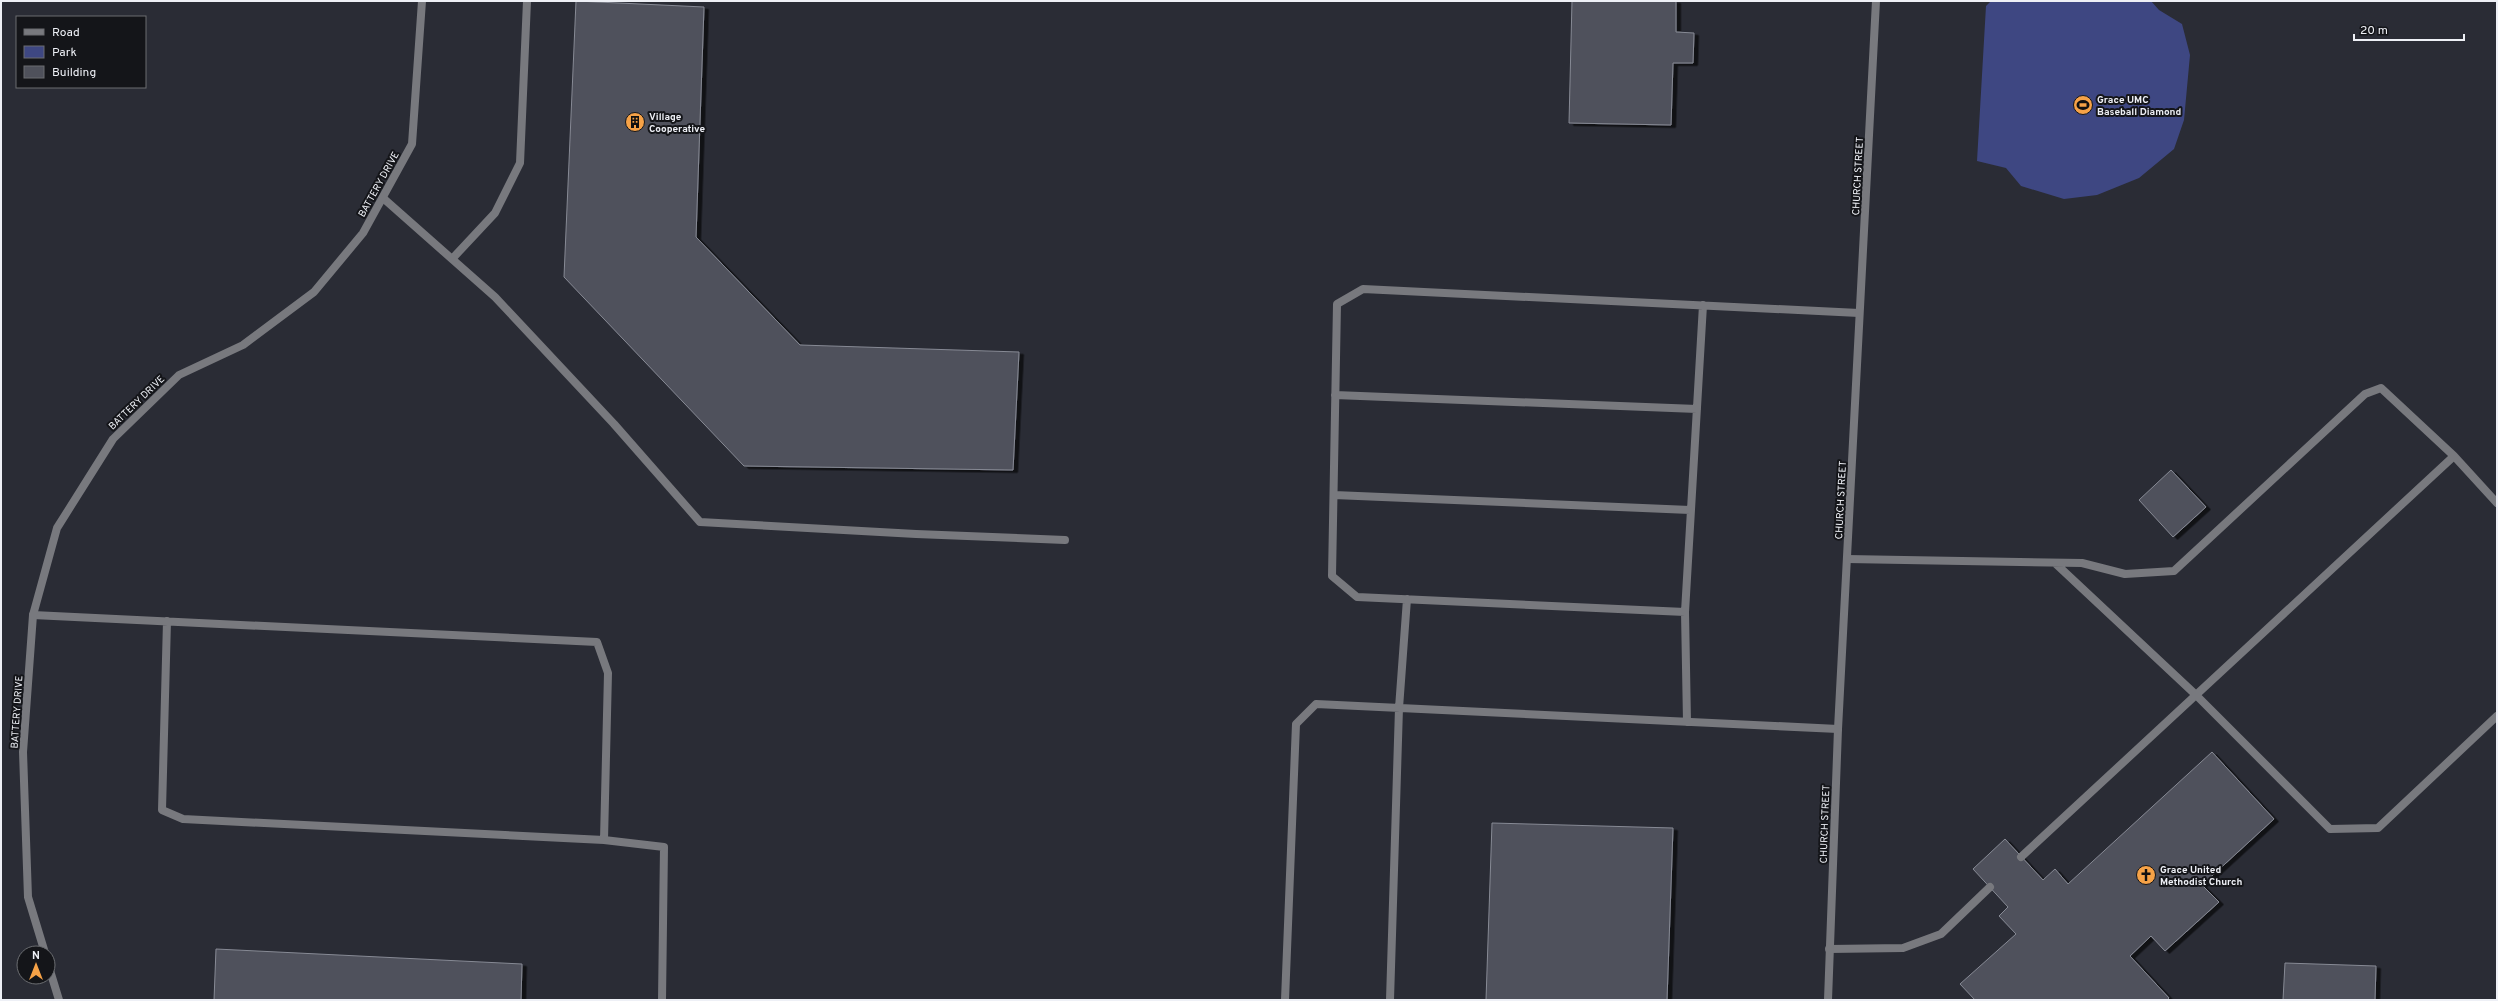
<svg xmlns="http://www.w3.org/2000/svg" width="2498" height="1001" viewBox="0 0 2498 1001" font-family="Overpass,sans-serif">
<defs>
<filter id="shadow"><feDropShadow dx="4.5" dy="2.5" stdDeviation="0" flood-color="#0009"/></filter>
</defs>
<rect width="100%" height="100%" fill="#2a2c35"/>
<path fill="#3e4782" d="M1991,1H2151L2159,10L2182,24L2190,55L2184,120L2174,149L2139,178L2097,195L2064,199L2021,186L2006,168L1977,161L1986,6Z"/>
<path fill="#4f515b" stroke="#878a95" filter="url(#shadow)" d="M576,1L704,7L696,237L800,345L1019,352L1013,470L744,466L564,277Z
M1572,1H1676V32L1694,33L1693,63H1673L1671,125L1569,123Z
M2171,470L2206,507L2173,537L2139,500Z
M2212,752L2274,819L2202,885L2219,902L2165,951L2151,936L2130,956L2169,998L2167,1000H1975L1960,984L2016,934L1999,916L2008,907L1973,869L2005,839L2043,880L2055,869L2068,884Z
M1492,823L1673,828L1667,1000H1486Z
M216,949L522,964L521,1000H214Z
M2285,963L2376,966L2375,1000H2283Z"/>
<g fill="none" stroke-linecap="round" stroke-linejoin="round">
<path stroke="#78797e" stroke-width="8" d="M383,198L495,297L614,424L700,522L916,534L1065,540
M452,259L495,213L520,163L527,1
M1335,395L1697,409
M1334,495L1690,510
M1847,559L2082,563L2125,574L2174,571L2365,394L2381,388L2454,456L2497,503
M2055,563L2196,695L2330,829L2378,828L2497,716
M1685,612L1357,597L1332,576L1337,304L1363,289L1859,313
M33,615L597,642L608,673L604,840L664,847L662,1000
M167,621L162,810L183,819L604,840
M1687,722L1685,612L1703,305
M2021,857L2454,456
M1829,949L1903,948L1941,934L1990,887
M1285,1000L1296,724L1316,704L1838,729
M1390,1000L1399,708L1407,599"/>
<path stroke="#78797e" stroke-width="8" d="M45,953L28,897L23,752L33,615L57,528L113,439L179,375L243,345L314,292L363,233L412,144L422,1
M48,964L59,1000
M1828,1000L1838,729L1876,1"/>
</g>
<defs>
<g id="stadium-disc" transform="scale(1)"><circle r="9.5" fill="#f6a247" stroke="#141519"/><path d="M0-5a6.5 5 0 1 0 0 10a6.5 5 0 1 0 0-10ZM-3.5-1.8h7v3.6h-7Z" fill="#111"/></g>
<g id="building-disc" transform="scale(1)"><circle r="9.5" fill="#f6a247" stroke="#141519"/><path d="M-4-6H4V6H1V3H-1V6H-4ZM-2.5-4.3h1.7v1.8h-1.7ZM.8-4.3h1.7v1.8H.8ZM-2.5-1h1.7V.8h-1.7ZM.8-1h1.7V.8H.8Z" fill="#111"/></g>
<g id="church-disc" transform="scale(1)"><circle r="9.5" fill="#f6a247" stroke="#141519"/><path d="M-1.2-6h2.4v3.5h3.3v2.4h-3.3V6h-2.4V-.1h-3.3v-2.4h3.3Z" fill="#111"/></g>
</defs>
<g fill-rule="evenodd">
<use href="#stadium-disc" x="2083" y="105"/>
<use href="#building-disc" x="635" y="122"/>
<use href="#church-disc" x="2146" y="875"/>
</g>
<g text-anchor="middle" stroke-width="4" stroke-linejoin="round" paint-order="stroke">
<g font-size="10" font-weight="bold" fill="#eef0f6" stroke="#141519" text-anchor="start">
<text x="2097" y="103">Grace UMC<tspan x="2097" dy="12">Baseball Diamond</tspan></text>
<text x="649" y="120">Village<tspan x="649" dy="12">Cooperative</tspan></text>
<text x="2160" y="873">Grace United<tspan x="2160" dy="12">Methodist Church</tspan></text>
</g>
<g font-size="10" fill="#eef0f6" stroke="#141519">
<text transform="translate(1857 176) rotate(-87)" y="4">CHURCH STREET</text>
<text transform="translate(378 184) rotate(-61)" y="4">BATTERY DRIVE</text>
<text transform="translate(136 402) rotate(-44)" y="4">BATTERY DRIVE</text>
<text transform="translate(1840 500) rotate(-87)" y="4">CHURCH STREET</text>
<text transform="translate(16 712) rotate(-86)" y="4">BATTERY DRIVE</text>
<text transform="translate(1824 824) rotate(-88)" y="4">CHURCH STREET</text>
</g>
</g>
<rect width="2498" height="1001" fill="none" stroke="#eef0f6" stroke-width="4"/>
<rect x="16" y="16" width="130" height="72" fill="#141519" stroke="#6b6d71"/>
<rect x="24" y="29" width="20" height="6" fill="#78797e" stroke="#6b6d71"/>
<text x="52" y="36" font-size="12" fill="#eef0f6">Road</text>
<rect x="24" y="46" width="20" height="12" fill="#3e4782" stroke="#6b6d71"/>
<text x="52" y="56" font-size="12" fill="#eef0f6">Park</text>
<rect x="24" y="66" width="20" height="12" fill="#4f515b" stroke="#6b6d71"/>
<text x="52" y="76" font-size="12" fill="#eef0f6">Building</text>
<g transform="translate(36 965)"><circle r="19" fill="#141519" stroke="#6b6d71"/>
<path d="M0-3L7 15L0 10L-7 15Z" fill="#f6a247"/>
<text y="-6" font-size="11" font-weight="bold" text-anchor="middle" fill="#eef0f6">N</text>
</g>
<path d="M2354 34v6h110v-6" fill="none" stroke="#eef0f6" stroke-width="2"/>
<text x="2360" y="34" font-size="12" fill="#eef0f6" stroke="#141519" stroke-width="3" paint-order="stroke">20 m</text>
</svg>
